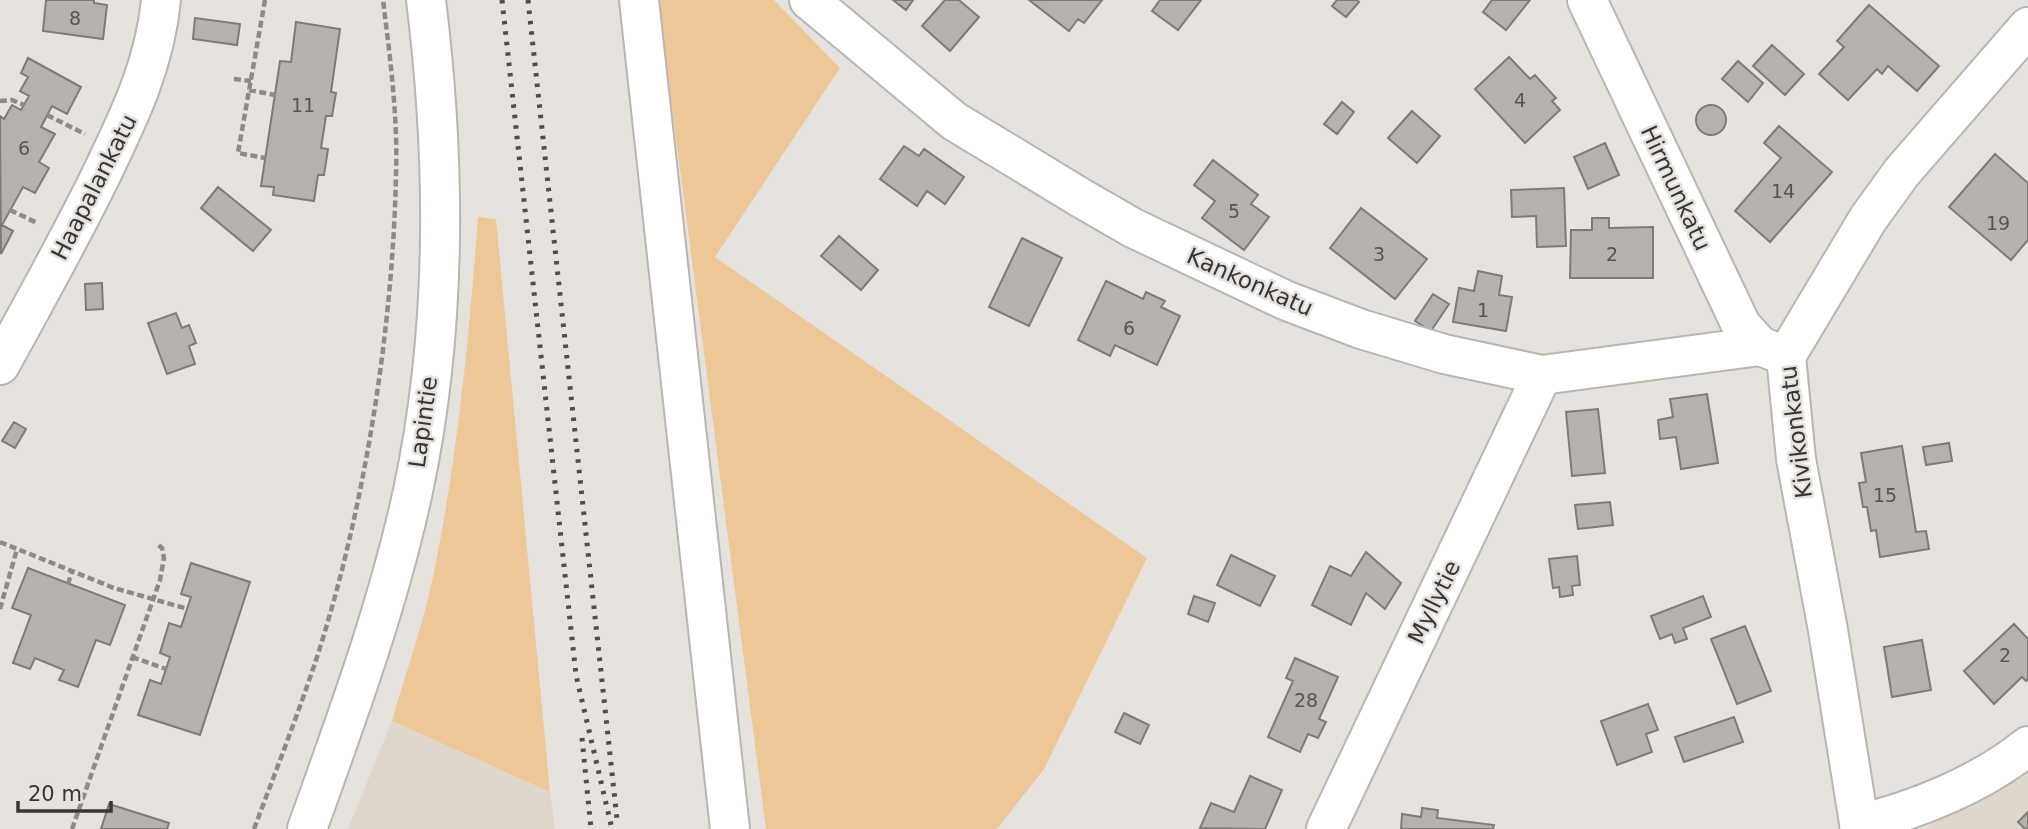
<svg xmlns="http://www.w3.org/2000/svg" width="2028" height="829" viewBox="0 0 2028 829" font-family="'DejaVu Sans',sans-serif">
<rect width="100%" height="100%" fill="#e6e2de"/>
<path fill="#dfd6cc" d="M392,721L550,792L555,829H348Z
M2028,762V829H1925L2004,783Z"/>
<path fill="#eec799" d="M658,0H774L840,68L715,257L1147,558L1044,769L997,829H766Z
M478,217L496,219L550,792L392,721C406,672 424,622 434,572C458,454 469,337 478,217Z"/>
<path fill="#b5b2ae" stroke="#7e7b77" stroke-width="2" d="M46,0H94V3L107,5L103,39L43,31Z
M893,0H913L906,10Z
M945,0H959L979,17L950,51L922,26Z
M1029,0H1102L1084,23L1078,19L1069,31Z
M1160,0H1201L1178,30L1152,11Z
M1337,0H1357L1359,2L1346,17L1332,6Z
M1492,0H1530L1506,30L1483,12Z
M1869,5L1939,66L1917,91L1888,66L1882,74L1877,69L1848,100L1819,74L1844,47L1837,41Z
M195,18L240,24L237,45L193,39Z
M296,22L340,29L331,92L336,93L332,116H326L321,148L328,149L324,175H318L314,201L273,195L274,187L261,186L280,61L291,62Z
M1772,45L1804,74L1785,95L1753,66Z
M1509,57L1530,79L1535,75L1556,98L1552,101L1560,110L1525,143L1475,89Z
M28,58L81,87L67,114L52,106L41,127L55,134L39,162L49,168L35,193L23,187L2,225L13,231L1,254L0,116L4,119L12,105L21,110L29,96L20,91L28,77L21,73Z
M1738,61L1763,83L1748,102L1722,79Z
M1342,102L1354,112L1337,134L1324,124Z
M1696 120a15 15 0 1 1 30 0a15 15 0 1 1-30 0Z
M1412,111L1440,136L1417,163L1388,138Z
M1779,126L1832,172L1770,242L1735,211L1781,158L1764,143Z
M1605,143L1619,175L1588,189L1574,157Z
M904,146L919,156L924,149L964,177L945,204L927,191L917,206L880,179Z
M1995,154L2028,183V240L2011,260L1949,207Z
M1213,160L1258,195L1251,204L1269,217L1244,250L1202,218L1215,201L1194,185Z
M218,187L271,230L253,251L201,208Z
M1564,188L1566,246L1537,247L1536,216L1512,217L1511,190Z
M1361,208L1427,259L1395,299L1330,248Z
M1592,218H1609V228L1653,227V278H1570L1571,230H1592Z
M839,236L878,270L861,290L821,256Z
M1022,238L1062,258L1029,326L989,307Z
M1478,271L1502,276L1499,295L1512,297L1506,331L1453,322L1459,288L1474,291Z
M1106,281L1143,299L1146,292L1165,301L1161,307L1180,316L1157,365L1115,345L1110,356L1078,340Z
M102,283L103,309L86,310L85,284Z
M1433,294L1449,304L1431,331L1415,321Z
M176,313L182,328L189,325L196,343L189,346L195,364L167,374L148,323Z
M1707,394L1718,463L1681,469L1676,437L1660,439L1658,420L1673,417L1670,399Z
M1598,409L1605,473L1572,476L1566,412Z
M14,422L26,429L15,448L2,441Z
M1949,443L1952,461L1926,465L1923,447Z
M1902,446L1916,532L1926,531L1929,549L1880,557L1876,530L1871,531L1867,507H1863L1859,483L1866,482L1861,453Z
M1610,502L1613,525L1578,529L1575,505Z
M1366,552L1401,583L1385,609L1366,593L1351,625L1312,605L1330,566L1351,576Z
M1231,555L1275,576L1260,606L1217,585Z
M1577,556L1580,585L1572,586L1573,595L1560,597L1559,587L1553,588L1549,559Z
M191,563L250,582L200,735L138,715L150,680L161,684L170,657L160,653L169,623L181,627L191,597L181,594Z
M28,568L125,605L110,645L96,640L78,687L59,680L64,670L35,658L30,669L13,663L31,615L12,608Z
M1194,596L1215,603L1208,622L1188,614Z
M1703,596L1711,617L1683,628L1687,639L1675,643L1672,634L1660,639L1651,616Z
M2014,624L2028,639V679L2026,681L2022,677L1994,704L1964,671Z
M1745,626L1771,691L1737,704L1711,639Z
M1922,640L1931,690L1892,697L1884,647Z
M1295,658L1338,677L1319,719L1326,722L1318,738L1308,734L1300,752L1268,737L1293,681L1286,678Z
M1648,704L1658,730L1646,734L1652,752L1617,765L1601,721Z
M1124,713L1149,725L1140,744L1115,732Z
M1734,717L1743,742L1684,762L1675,737Z
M1250,776L1282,790L1265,829L1200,828L1211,803L1234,812Z
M109,804L169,823L167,829H101Z
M1422,808L1438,810L1437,818L1494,825L1493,829H1401L1402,814L1421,817Z
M2028,812V829H2025L2018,822Z"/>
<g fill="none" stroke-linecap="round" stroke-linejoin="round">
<g stroke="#b9b6b2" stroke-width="42">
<path id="minor" d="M639,0L730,829
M809,0L954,121L1081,198L1133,228L1287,301L1361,329L1444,354L1542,375L1760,346
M1587,0L1741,325L1760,346L1778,353
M0,365C35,301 71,237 103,171C130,115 155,63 161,0
M1859,824C1917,810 1981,784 2028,746
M1326,829L1542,375
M1860,829L1828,630L1796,459L1786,356L1868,219L1902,172L2028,27"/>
</g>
<g stroke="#b9b6b2" stroke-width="42">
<path id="major" d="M307,829C347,717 388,607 413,491C447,331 446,161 426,0"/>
</g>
<path stroke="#8d8a87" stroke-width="4.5" stroke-dasharray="7 3.5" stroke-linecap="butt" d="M265,0L238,153L265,158
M234,79L251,81
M249,90L275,95
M0,101L12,100L24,105
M47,115L85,134
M10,210L37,223
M0,542L114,588L188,609
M68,584L72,571
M0,609L17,549
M132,657L166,669
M72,829L160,580L164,558L162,548L156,543
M254,829C275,773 297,717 316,660C364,513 393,329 396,174C398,117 390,57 383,0"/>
<use href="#minor" stroke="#fff" stroke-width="38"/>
<use href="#major" stroke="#fff" stroke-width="38"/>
<path stroke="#504e4d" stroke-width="5" stroke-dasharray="3.5 7" stroke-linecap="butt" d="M502,0L576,675L612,829
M528,0L617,819
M582,738L591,829"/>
</g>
<g text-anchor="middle" stroke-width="5" stroke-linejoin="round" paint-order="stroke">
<g font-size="19" fill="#575553">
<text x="75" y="25">8</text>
<text x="1520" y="107">4</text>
<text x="303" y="112">11</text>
<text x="24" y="155">6</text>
<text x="1783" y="198">14</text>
<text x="1234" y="218">5</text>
<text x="1998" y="230">19</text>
<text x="1379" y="261">3</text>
<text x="1612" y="261">2</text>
<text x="1483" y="317">1</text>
<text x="1129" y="335">6</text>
<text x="1885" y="502">15</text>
<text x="2005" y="662">2</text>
<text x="1306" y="707">28</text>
</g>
<g font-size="23" fill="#383635" stroke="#e6e2de">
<text transform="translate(94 187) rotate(-63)" y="8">Haapalankatu</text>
<text transform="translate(1676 188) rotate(65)" y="8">Hirmunkatu</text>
<text transform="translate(1250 282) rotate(24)" y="8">Kankonkatu</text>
<text transform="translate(423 422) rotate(-82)" y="8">Lapintie</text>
<text transform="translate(1796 432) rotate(-97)" y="8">Kivikonkatu</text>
<text transform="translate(1434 602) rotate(-64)" y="8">Myllytie</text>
</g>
</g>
<path d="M18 801v10h93v-10" fill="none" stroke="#383635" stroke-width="3.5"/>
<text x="28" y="801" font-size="21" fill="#383635" stroke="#e6e2de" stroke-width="5" paint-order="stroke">20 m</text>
</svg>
